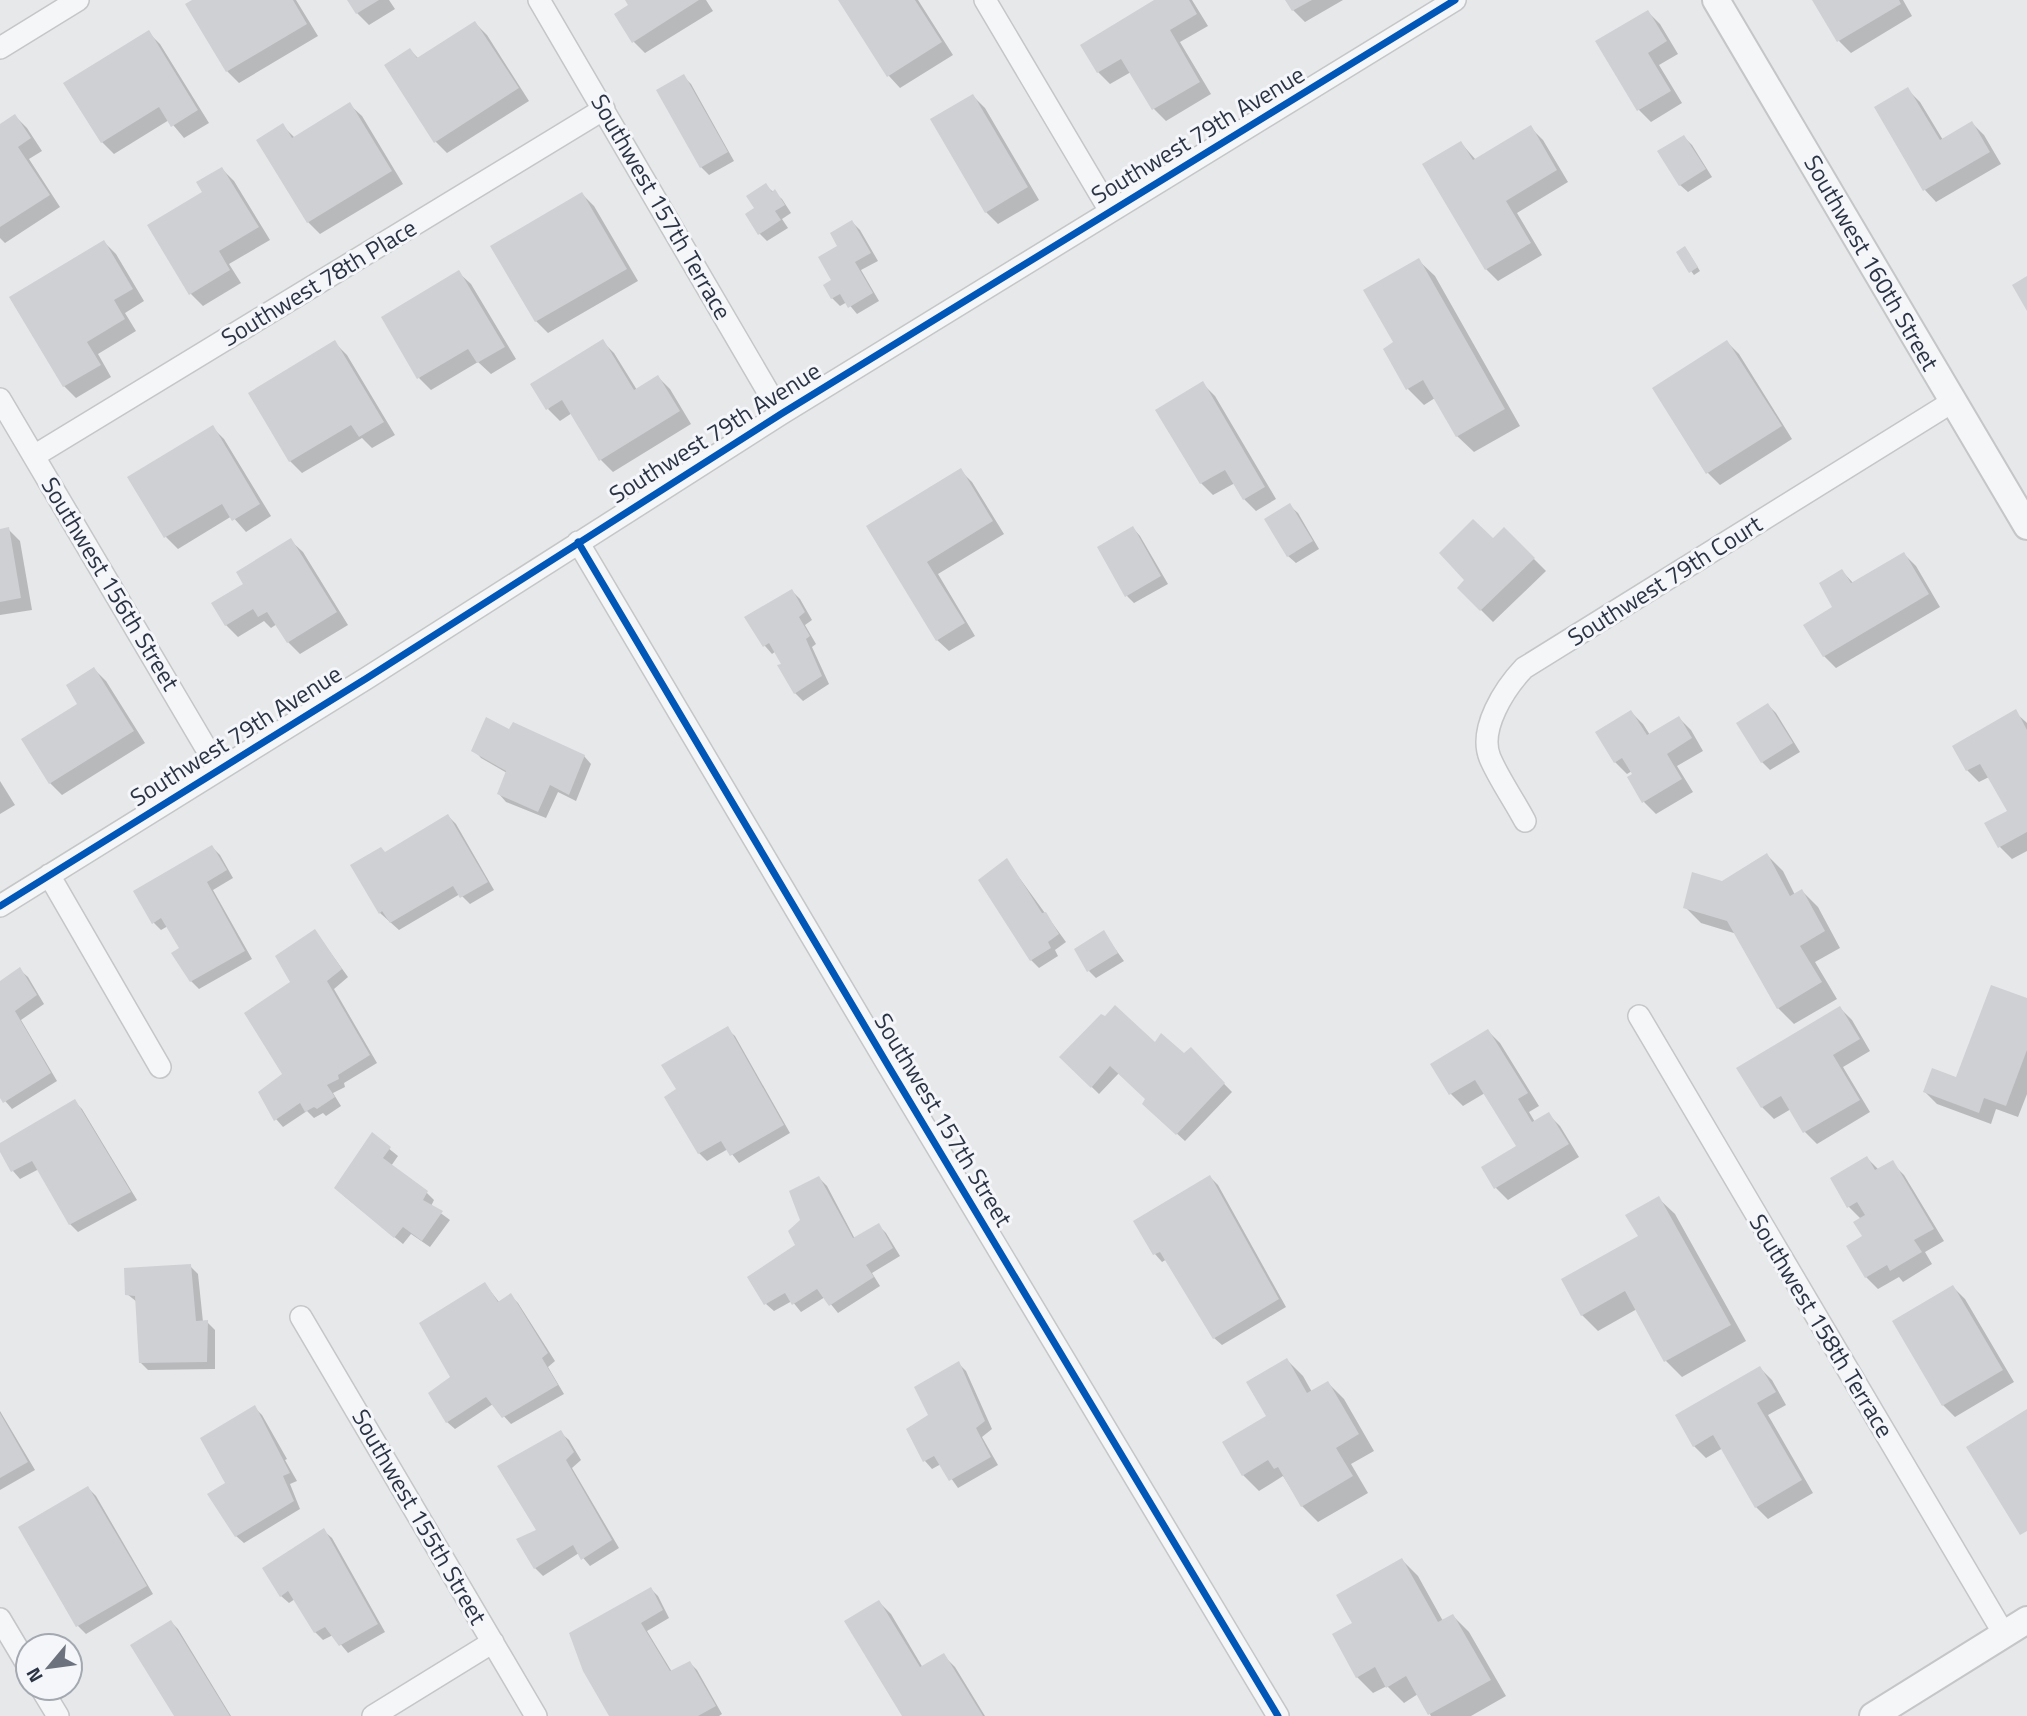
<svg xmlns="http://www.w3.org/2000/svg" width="2027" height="1716" viewBox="0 0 2027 1716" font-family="'Titillium Web',sans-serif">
<rect width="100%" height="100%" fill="#e6e8ea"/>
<path fill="#0003" d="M195,0H296L318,36L239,83L227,71Z
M349,0H389L395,9L369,25L357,13Z
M627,0H706L713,11L645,53L633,41L630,5Z
M840,0H918L953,55L900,88L889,76Z
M1157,0H1192L1208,26L1180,42L1211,94L1166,121L1154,109L1131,72L1110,84L1098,72Z
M1287,0H1343L1305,22L1293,10Z
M1814,0H1903L1912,16L1851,53L1839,41Z
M1648,12L1660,24L1678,54L1659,65L1682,103L1651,122L1639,110L1598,42Z
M475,23L487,35L529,101L447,153L435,141L410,50L419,59Z
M148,32L160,44L209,123L184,138L169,120L114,154L102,142Z
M683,76L691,84L734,161L709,175L701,167L658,91Z
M1908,90L1920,102L1943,140L1972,123L1984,135L2001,164L1936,202L1925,190Z
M973,96L985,108L1039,200L998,224L986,212Z
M350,105L362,116L403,184L320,234L308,222L283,126L295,138Z
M15,116L27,128L42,151L29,159L60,207L5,243L0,238V126Z
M1531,128L1543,140L1568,182L1517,213L1542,255L1498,281L1486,269L1424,165L1461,143L1476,160Z
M1684,137L1692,145L1712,177L1688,192L1680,185Z
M222,169L234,181L270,240L229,264L241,283L203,306L191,294L204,192Z
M766,186L782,199L791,213L782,219L788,228L767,241L759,233L757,209Z
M582,194L594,206L638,281L548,333L536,321L492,246Z
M852,222L860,230L878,261L861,270L879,301L857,314L847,302L840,306L832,298L839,247Z
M104,242L116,254L144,301L125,313L136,331L98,354L111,377L76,398L64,386L11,298Z
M1688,252L1700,271L1694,275L1678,253Z
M1418,260L1435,276L1520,426L1474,452L1457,436L1435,398L1424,405L1408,389L1395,343Z
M459,273L471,284L516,359L491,374L478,362L431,390L419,378Z
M602,341L614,353L637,390L658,377L670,389L691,424L613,472L601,460L572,413L560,421L548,409Z
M1727,342L1739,354L1792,439L1720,485L1708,473L1654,389Z
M335,343L347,355L395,435L372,448L362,438L302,473L290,461Z
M1203,384L1215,396L1276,499L1256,511L1244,499L1235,483L1213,495L1201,483L1158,410Z
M212,427L224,439L271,516L246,532L232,516L178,549L166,537L130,478Z
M960,470L972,482L1004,534L938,574L975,636L949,651L937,640L868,526Z
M1290,506L1298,513L1319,549L1296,563L1288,556Z
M1133,528L1140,536L1168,584L1134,603L1127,596Z
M8,529L20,541L32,610L0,615V531Z
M1504,529L1546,571L1493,622L1459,588L1493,540Z
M291,541L303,552L348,625L300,654L288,642L277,624L271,628L264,621L238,637L226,625L245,584Z
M1904,554L1916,566L1940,607L1836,668L1824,656L1842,571L1854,584Z
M792,591L800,599L812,620L805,625L816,644L812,647L829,684L803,701L795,693L779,666L783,665L776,651L772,654L765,646L747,617Z
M94,669L106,681L145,743L62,795L50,783Z
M1768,705L1776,713L1800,752L1770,770L1762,762Z
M1631,712L1643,724L1650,735L1679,718L1691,730L1703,751L1677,766L1693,792L1656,814L1644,802L1632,771L1627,774L1615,762Z
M2015,712L2027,723V851L2012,859L2000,847L1986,824L2009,812L1989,777L1979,782L1967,770Z
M510,731L584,756L591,764L576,801L558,792L546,818L506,802L499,794L507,773L481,758L474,750Z
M0,781L15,805L0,814Z
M448,816L456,824L494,890L470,904L460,894L399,930L380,913L353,865L385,854Z
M212,847L220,855L233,878L213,890L252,959L199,989L191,981L181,949L168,926L161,930L154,923L136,892Z
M1767,855L1783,871L1795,895L1802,891L1818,907L1840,948L1815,962L1837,999L1794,1024L1778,1008L1737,934L1701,923L1685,907Z
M1007,861L1066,942L1055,950L1058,956L1039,968L1031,960L980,881Z
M315,931L348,977L334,989L377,1063L344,1083L345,1087L333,1093L341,1106L326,1116L323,1113L314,1118L307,1111L283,1127L276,1119L284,1075L293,982Z
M1103,932L1124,961L1096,978L1089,971Z
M20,970L28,977L44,1004L21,1020L57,1081L12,1109L0,1095V983Z
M2027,1000V1094L2018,1117L1996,1109L1991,1124L1937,1104L1925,1092L1957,1079Z
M1840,1008L1852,1020L1870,1051L1843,1067L1870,1112L1817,1144L1805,1132L1791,1109L1774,1119L1762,1107Z
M727,1029L735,1036L790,1133L739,1163L728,1149L707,1161L699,1153L678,1090Z
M1488,1031L1500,1043L1539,1106L1529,1112L1535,1122L1548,1114L1560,1126L1579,1157L1508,1200L1496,1188L1483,1168L1518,1147L1485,1093L1463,1106L1451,1094L1433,1064Z
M1191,1050L1232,1092L1185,1141L1152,1111L1147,1099L1119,1073L1099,1094L1061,1057L1185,1056Z
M74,1101L82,1109L137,1200L78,1232L70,1224L39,1169L20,1179L13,1171L0,1149V1145Z
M372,1135L398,1156L391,1166L427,1193L434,1200L431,1206L450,1220L430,1247L411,1234L403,1244L344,1196Z
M1867,1158L1879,1170L1892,1163L1904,1175L1944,1241L1925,1252L1932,1264L1903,1282L1899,1277L1878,1289L1866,1277L1861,1219L1849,1207L1832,1179Z
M1210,1177L1218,1185L1286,1307L1222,1345L1214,1338L1167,1259L1162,1262L1155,1254Z
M819,1178L827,1186L855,1239L878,1225L886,1233L900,1256L872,1273L880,1286L838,1313L825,1297L801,1312L792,1301L774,1311L766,1304L797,1245L802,1221Z
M1658,1198L1675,1214L1746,1341L1682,1377L1666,1361L1637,1309L1598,1331L1582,1315L1640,1237Z
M190,1266L198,1274L203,1322H207L215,1330V1369L148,1370L140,1362L137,1302L127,1294Z
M485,1284L499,1302L510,1295L518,1303L555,1361L548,1367L564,1394L511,1424L493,1404L455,1429L447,1422L452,1377Z
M1953,1287L1965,1299L2014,1382L1955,1417L1943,1405Z
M1287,1360L1303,1376L1312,1392L1328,1383L1344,1399L1374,1451L1351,1464L1368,1493L1318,1522L1302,1506L1283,1476L1259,1491L1243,1475L1268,1417Z
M958,1363L966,1371L992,1429L982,1437L998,1465L958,1488L941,1464L932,1469L925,1461L930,1416Z
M1760,1368L1772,1380L1786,1405L1768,1415L1813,1493L1768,1519L1756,1507L1723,1448L1706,1458L1694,1446Z
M254,1407L262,1415L287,1459L285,1460L297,1481L290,1484L300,1509L244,1543L236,1536L227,1484Z
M0,1411L35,1470L0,1490Z
M561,1433L569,1440L581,1460L572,1468L619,1548L590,1566L579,1553L543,1576L535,1568L538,1530Z
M88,1488L96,1496L153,1594L86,1634L78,1626L20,1528Z
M324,1531L332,1538L385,1632L348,1653L333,1635L323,1640L315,1632L295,1599L289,1603L281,1596Z
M1402,1560L1418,1576L1443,1621L1453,1616L1469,1632L1506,1696L1471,1716H1431L1418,1694L1404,1703L1387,1686L1373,1693L1357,1677L1354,1624Z
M651,1589L658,1596L669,1618L647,1631L672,1672L690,1663L697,1670L722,1714L719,1716H611Z
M879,1602L891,1614L923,1668L943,1655L955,1667L985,1716H904Z
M171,1622L178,1629L231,1716H176Z"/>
<path fill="#ced0d3" d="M192,0H293L307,24L226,72L185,4Z
M347,0H379L356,14Z
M625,0H699L632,43L614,14L628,5Z
M838,0H915L942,42L887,77Z
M1154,0H1189L1197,14L1170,30L1200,82L1152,110L1121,59L1097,73L1080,45Z
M1285,0H1312L1292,11Z
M1812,0H1899L1901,4L1837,42Z
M1648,10L1667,41L1648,53L1671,91L1637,111L1595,41Z
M475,21L519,88L434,143L384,65L410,48L417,58Z
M149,30L198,110L171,127L159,107L101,143L63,83Z
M684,74L728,152L700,168L656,90Z
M1908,87L1940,140L1972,121L1990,152L1923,191L1874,107Z
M973,94L1028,187L985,213L930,119Z
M350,102L392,171L307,223L256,140L283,123L292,138Z
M15,114L31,138L18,147L50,195L0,227V124Z
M1531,125L1557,170L1506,201L1531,243L1485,270L1422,164L1461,141L1473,160Z
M1684,135L1706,169L1679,186L1657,151Z
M222,167L259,227L219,251L230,270L189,295L147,225L202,192L196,182Z
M766,183L772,192L775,189L785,205L775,211L781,220L758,235L745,214L754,208L746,196Z
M582,192L627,269L535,322L490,246Z
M852,220L871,253L855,262L873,293L848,308L840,294L831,299L823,285L831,280L818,257L837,246L830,233Z
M104,240L133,289L114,300L125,319L87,342L101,365L63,387L9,297Z
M1685,246L1698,267L1689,273L1676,252Z
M1419,258L1505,409L1456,437L1423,380L1406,390L1383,349L1393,342L1363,290Z
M459,270L505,347L477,363L468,349L417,379L381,317Z
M2027,276V311L2012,285Z
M603,339L634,390L658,375L680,411L599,461L562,400L546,410L530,384Z
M335,340L384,422L359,437L351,425L289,462L248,393Z
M1727,340L1782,426L1706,474L1652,388Z
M1203,381L1265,487L1243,500L1225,470L1200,484L1155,410Z
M213,425L260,504L232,521L222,504L164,538L127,477Z
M961,468L993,521L927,562L965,623L936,641L866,526Z
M1290,503L1313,541L1287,557L1264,519Z
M1473,519L1493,538L1504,527L1535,558L1480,611L1457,588L1464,580L1439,553Z
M1133,526L1161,576L1125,597L1097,547Z
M9,527L21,598L0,602V529Z
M291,538L337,612L287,643L267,612L258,617L253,609L225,626L211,603L243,584L236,572Z
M1904,552L1929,594L1823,657L1803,625L1832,607L1819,583L1842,569L1851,583Z
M792,589L805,612L799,617L810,636L806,639L822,676L794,694L777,665L781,664L769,643L763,647L744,617Z
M94,667L134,731L49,784L21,739L77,704L66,685Z
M1768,703L1793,743L1761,763L1736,723Z
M2016,709L2027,730V832L1998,848L1984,823L2007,811L1980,764L1966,771L1952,746Z
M1631,710L1647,735L1679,716L1692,738L1667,754L1682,779L1642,803L1627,777L1632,774L1622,758L1614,763L1595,732Z
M486,717L509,729L513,722L585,755L569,795L550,785L538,812L497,794L506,771L471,751Z
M448,814L488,882L460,898L453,886L390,923L382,911L379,914L350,865L381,847L385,852Z
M212,845L227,870L207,882L245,951L190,982L171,953L179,948L161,918L152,924L133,891Z
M1767,853L1790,896L1802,889L1825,931L1800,946L1822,982L1777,1009L1727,921L1683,908L1692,872L1722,881Z
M1007,858L1042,913L1046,912L1059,934L1048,942L1051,948L1030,961L978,880Z
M315,929L342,969L327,981L370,1055L338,1075L339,1079L327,1085L335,1097L317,1109L314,1107L305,1112L300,1103L274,1121L258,1092L282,1074L244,1013L290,982L275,956Z
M1104,930L1118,953L1087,972L1074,949Z
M20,967L37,995L15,1011L51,1073L3,1103L0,1098V981Z
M1991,985L2027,998V1050L2006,1106L1984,1098L1979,1113L1923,1092L1932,1068L1956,1077Z
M1115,1005L1155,1042L1161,1033L1184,1053L1191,1047L1225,1083L1176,1135L1142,1104L1145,1099L1110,1066L1091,1088L1059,1057L1101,1014L1105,1016Z
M1840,1006L1860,1039L1833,1055L1860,1100L1803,1133L1781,1096L1761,1108L1736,1068Z
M728,1026L784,1125L730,1156L721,1141L698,1154L664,1097L676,1089L661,1065Z
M1488,1029L1528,1093L1518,1099L1532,1122L1549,1112L1569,1144L1494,1189L1481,1167L1516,1146L1475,1080L1449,1095L1430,1064Z
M75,1099L131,1192L69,1225L32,1161L11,1172L0,1152V1143Z
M372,1132L391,1147L383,1158L428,1191L423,1200L443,1211L422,1241L403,1227L394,1238L334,1188Z
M1867,1156L1875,1170L1893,1160L1934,1229L1914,1240L1922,1252L1890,1271L1887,1265L1865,1278L1846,1246L1862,1236L1853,1222L1865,1215L1857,1202L1847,1208L1830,1178Z
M1210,1175L1279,1299L1213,1339L1160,1252L1153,1255L1133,1221Z
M819,1176L853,1238L879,1223L893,1248L866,1265L874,1277L829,1306L817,1289L792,1305L785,1293L764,1305L747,1277L795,1245L788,1231L800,1220L789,1191Z
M1659,1196L1731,1325L1664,1362L1625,1291L1581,1316L1561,1279L1638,1236L1625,1215Z
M191,1264L196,1321L208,1320L207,1362L139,1363L135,1296L125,1295L124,1268Z
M485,1282L498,1302L511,1293L548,1353L542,1358L558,1385L502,1418L486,1397L446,1423L428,1393L450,1377L419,1323Z
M1953,1285L2003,1370L1942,1406L1892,1321Z
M1287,1358L1307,1393L1328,1381L1359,1434L1336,1448L1353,1476L1301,1507L1278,1467L1274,1469L1268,1460L1242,1476L1222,1442L1266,1416L1246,1382Z
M959,1361L985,1421L976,1428L991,1457L949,1481L934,1456L923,1462L906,1429L928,1415L914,1387Z
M1760,1366L1776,1392L1757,1403L1802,1480L1755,1508L1713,1435L1693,1447L1675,1415Z
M255,1405L290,1473L283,1476L294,1501L235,1537L207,1494L225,1483L200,1438Z
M2027,1409V1531L2020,1535L1966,1447Z
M0,1413L28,1462L0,1478Z
M561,1430L574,1452L566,1460L612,1540L581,1560L573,1545L534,1569L516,1539L536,1530L497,1466Z
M88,1486L147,1586L76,1627L18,1527Z
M324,1528L378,1624L339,1646L325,1627L314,1633L288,1591L280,1597L262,1568Z
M1402,1558L1438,1622L1453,1614L1491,1680L1428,1715L1406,1676L1386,1688L1375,1667L1356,1678L1332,1634L1352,1623L1336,1595Z
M651,1587L663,1610L641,1623L670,1671L690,1661L716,1706L698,1716H609L583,1671L569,1633Z
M879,1600L920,1667L944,1653L983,1716H902L844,1621Z
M171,1620L230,1716H174L130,1645Z"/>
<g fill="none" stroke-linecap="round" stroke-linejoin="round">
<g stroke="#c4c6c8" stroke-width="24">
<path id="minor" d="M539,0L781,414
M985,0L1110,211
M0,48L78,0
M0,399L219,770
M34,456L604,109
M578,542L889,1067L1278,1716
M1525,821C1514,800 1499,779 1490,758C1478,729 1505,688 1524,668L1952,402
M49,875L160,1067
M0,906L367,678L781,414L1455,0
M1639,1016L2004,1634
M301,1317L536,1716
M0,1619L28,1666
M41,1688L58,1716
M373,1716L493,1642"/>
</g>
<g stroke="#c4c6c8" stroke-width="30">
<path id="tertiary" d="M1716,0L2027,526
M1873,1716L2027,1620"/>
</g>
<use href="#minor" stroke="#f5f6f7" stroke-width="21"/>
<use href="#tertiary" stroke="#f5f6f7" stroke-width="26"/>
<g stroke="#f4f6f9" stroke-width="11">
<path id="cycleway" d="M578,542L889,1067L1278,1716
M0,906L367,678L781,414L1455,0"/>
</g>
<use href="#cycleway" stroke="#0057b8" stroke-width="7"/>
</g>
<g text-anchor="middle" stroke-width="6" stroke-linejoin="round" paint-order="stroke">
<g font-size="24" fill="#2b3445" stroke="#f4f6f9">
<text transform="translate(1198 135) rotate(-31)" y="8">Southwest 79th Avenue</text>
<text transform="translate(661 207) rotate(60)" y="8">Southwest 157th Terrace</text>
<text transform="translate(1871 263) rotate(60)" y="8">Southwest 160th Street</text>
<text transform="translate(319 283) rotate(-31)" y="8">Southwest 78th Place</text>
<text transform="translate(715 433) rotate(-32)" y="8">Southwest 79th Avenue</text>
<text transform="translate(1665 581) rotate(-32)" y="8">Southwest 79th Court</text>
<text transform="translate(110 584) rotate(59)" y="8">Southwest 156th Street</text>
<text transform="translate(236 736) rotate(-32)" y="8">Southwest 79th Avenue</text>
<text transform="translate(943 1120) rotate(59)" y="8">Southwest 157th Street</text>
<text transform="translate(1821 1326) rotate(59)" y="8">Southwest 158th Terrace</text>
<text transform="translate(419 1517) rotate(60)" y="8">Southwest 155th Street</text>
</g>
</g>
<g transform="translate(49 1667) rotate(241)"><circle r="33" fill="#f4f6f9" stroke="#a4a8b1" stroke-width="2"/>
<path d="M0-5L12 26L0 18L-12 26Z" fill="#6c737f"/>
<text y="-10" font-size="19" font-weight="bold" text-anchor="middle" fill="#2b3445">N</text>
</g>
</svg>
